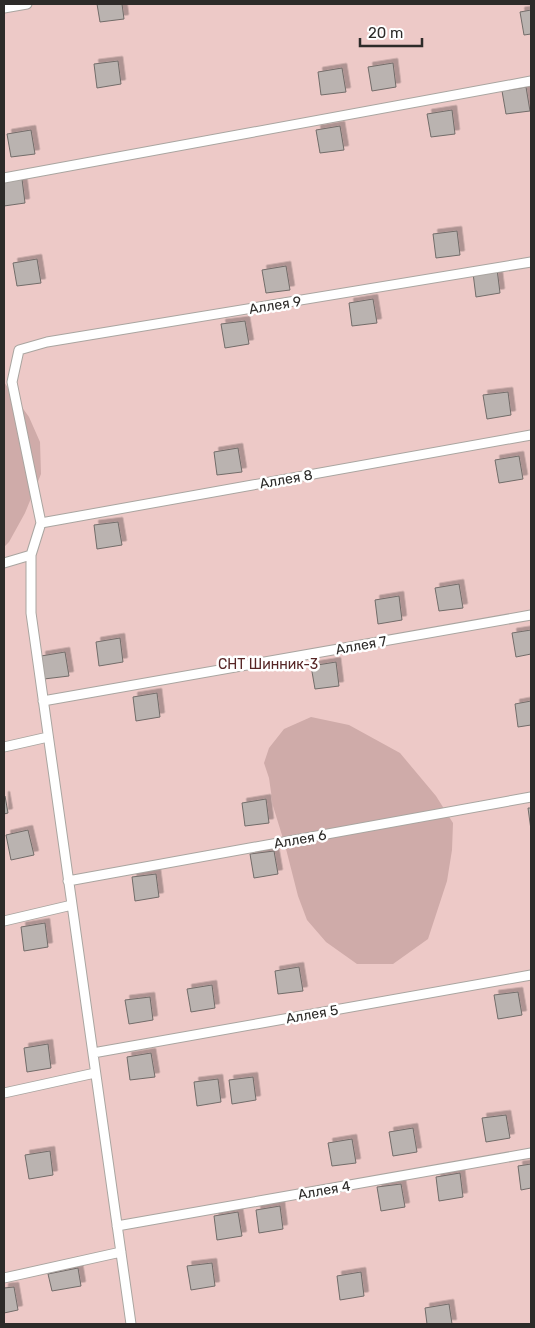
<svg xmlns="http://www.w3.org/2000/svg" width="535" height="1328" viewBox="0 0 535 1328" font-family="Rubik,sans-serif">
<defs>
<filter id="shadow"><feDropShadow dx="4.5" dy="-4.5" stdDeviation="0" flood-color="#0004"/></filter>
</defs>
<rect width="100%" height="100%" fill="#f8f3ed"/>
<path fill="#edc9c7" d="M4,4H531V1324H4Z"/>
<path fill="#cfaba9" d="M4,382L29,417L40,442L41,474L25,513L9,542L4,547Z
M311,717L349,725L400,753L436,796L453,823L452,850L447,881L428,939L393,964H357L326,942L307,920L298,896L285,845L273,806L269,778L264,763L269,748L284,729Z"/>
<path fill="#bab3b0" stroke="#726c69" filter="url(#shadow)" d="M97,4H122L124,19L100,22Z
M531,10V34L524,35L520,12Z
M118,61L121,84L97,88L94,64Z
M393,63L396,87L372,91L368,67Z
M342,68L346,92L321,95L318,72Z
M526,87L530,111L506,114L502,91Z
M452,110L455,134L431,137L427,114Z
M340,126L344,150L320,153L316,130Z
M31,130L35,154L11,157L7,134Z
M22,179L25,203L4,206V182Z
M457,231L460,255L436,258L433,234Z
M37,259L41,283L17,286L13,263Z
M286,266L290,290L266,293L262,270Z
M497,269L500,293L476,297L473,273Z
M373,299L377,323L352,326L349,303Z
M245,321L249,344L225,348L221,324Z
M508,392L511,415L487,419L483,395Z
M238,448L242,472L217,475L214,452Z
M519,456L523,479L499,483L495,460Z
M118,522L122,545L97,549L94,525Z
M459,584L463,608L439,611L435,588Z
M399,596L402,620L378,624L375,600Z
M531,630V654L516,657L512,633Z
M120,638L123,662L99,666L96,642Z
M65,652L69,676L44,679L41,656Z
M336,662L339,686L315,689L311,666Z
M157,693L160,717L136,721L133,697Z
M531,701V725L518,727L515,704Z
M4,796H5L8,813L4,814Z
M266,799L269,823L245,826L242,803Z
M528,808H531V830Z
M28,830L34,855L11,860L6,835Z
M274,851L278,874L254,878L250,854Z
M156,874L159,897L135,901L132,877Z
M45,923L48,947L24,951L21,927Z
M299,967L303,991L278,994L275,971Z
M212,985L215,1008L191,1012L187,989Z
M518,992L522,1015L498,1019L494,995Z
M150,997L153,1020L129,1024L125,1000Z
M48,1044L51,1068L27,1072L24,1048Z
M151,1053L155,1077L130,1080L127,1057Z
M253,1077L256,1100L232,1104L229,1080Z
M218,1079L221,1102L197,1106L194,1082Z
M506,1115L510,1138L486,1142L482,1118Z
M413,1128L417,1152L393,1156L389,1132Z
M352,1139L356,1163L332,1166L328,1143Z
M50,1151L53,1175L29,1179L25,1155Z
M531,1164V1188L521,1190L518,1166Z
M460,1173L463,1197L439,1201L436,1177Z
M401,1184L405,1207L381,1211L377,1187Z
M280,1206L283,1229L259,1233L256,1210Z
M238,1212L242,1236L217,1240L214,1216Z
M212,1263L215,1286L191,1290L187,1266Z
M78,1268L81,1286L52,1291L48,1274Z
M361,1272L364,1296L340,1300L337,1276Z
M14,1287L18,1310L4,1313V1288Z
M449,1304L452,1324H427L425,1308Z"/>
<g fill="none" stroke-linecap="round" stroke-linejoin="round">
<g stroke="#a9a5a0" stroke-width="11">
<path id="service" d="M4,8L27,4
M4,178L531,81
M41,523L531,435
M4,563L31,555
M43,701L531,615
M4,747L48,737
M68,881L531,797
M4,921L72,905
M93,1053L531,975
M4,1093L95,1073
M117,1226L531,1153
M4,1278L121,1252
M131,1324L31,613V555L41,523L12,382L19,350L47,342L531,262"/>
</g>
<use href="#service" stroke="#fff" stroke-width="9"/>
</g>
<g text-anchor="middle" stroke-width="5" stroke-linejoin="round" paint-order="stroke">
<g font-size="14" fill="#2d2b29" stroke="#fff">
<text transform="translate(275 305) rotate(-9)" y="5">Аллея 9</text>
<text transform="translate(286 479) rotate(-10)" y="5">Аллея 8</text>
<text transform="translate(361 645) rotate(-10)" y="5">Аллея 7</text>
<text transform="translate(300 839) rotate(-10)" y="5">Аллея 6</text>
<text transform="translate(312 1014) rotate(-10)" y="5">Аллея 5</text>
<text transform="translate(324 1190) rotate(-10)" y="5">Аллея 4</text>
</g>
<g font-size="14" fill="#572626" stroke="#fff">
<text x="268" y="669">СНТ Шинник-3</text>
</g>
</g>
<rect width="535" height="1328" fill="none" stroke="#2d2b29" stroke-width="10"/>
<path d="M360 38v8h62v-8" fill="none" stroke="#2d2b29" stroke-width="2.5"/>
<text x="368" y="38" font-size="15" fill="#2d2b29" stroke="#ffffff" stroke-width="4" paint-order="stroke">20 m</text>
</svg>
